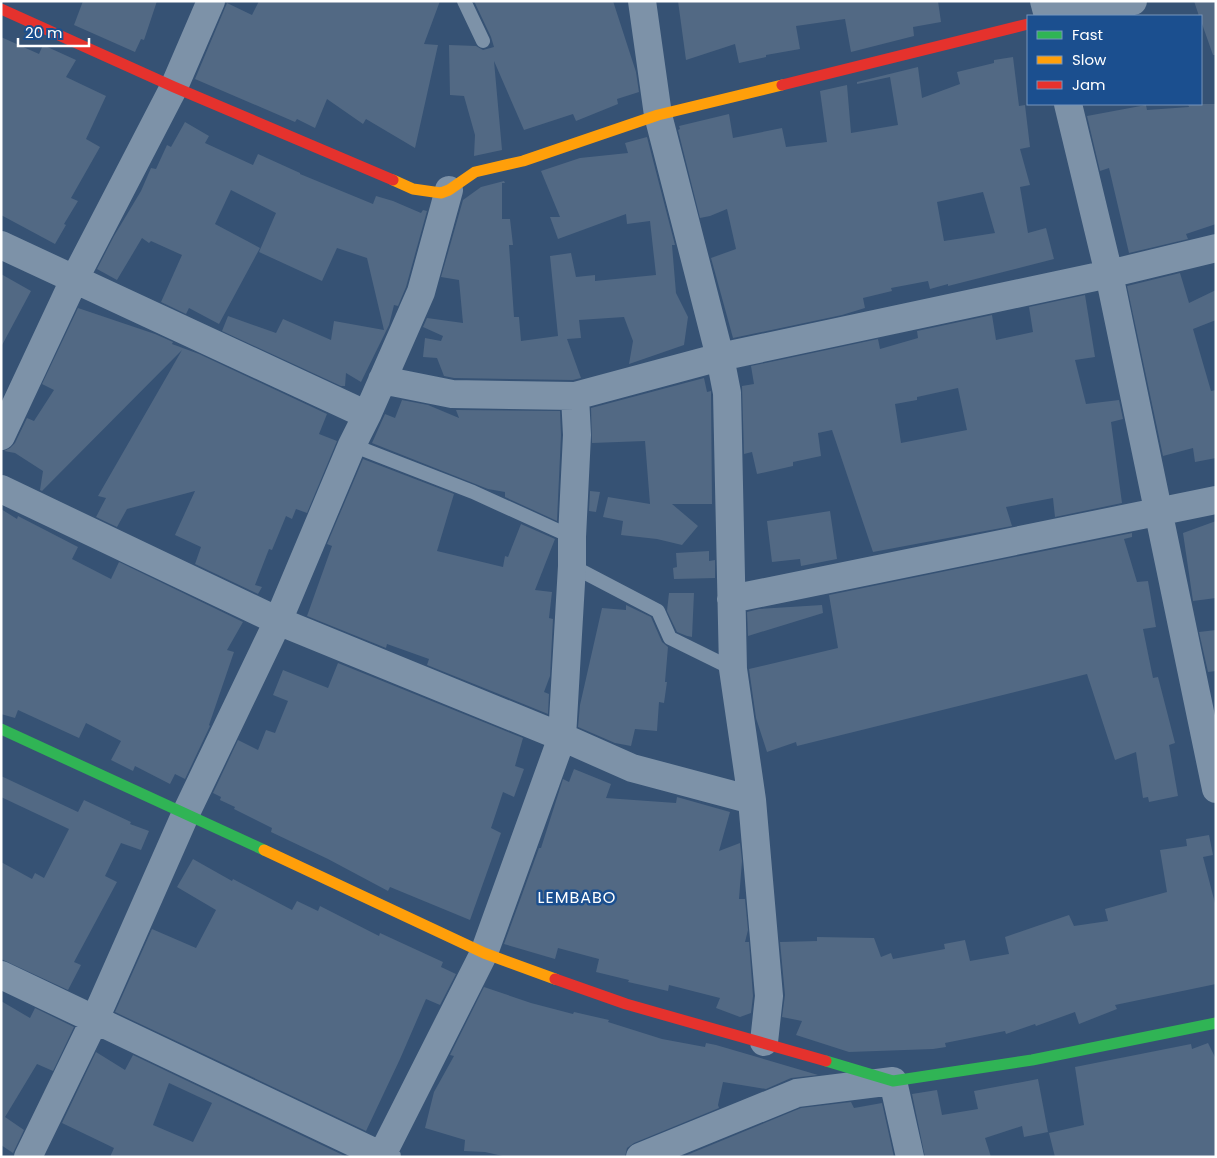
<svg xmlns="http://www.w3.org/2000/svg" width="1217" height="1158" viewBox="0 0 1217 1158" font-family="Poppins,sans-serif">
<rect width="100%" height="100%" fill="#365274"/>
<path fill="#526984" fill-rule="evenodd" d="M83,1H157L144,40L141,39L135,52L74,25Z
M259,1H440L424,44L438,45L415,148L366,119L363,124L327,99L315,128L297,119L295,122L195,79L227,3L252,15Z
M474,1H613L636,72L639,92L617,99L618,104L576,121L573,114L524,130L494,61L502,150L474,156L475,135L464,96L450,95L449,45L476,46L483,50L494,47L491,37Z
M678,1H938L941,22L913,27L914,36L851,52L845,19L796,26L800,49L766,55V57L739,63L735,44L686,60Z
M1194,1H1216V55H1213L1201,21V16H1199Z
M1,37L39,54L43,45L76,60L66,77L106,96L86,139L100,147L71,198L78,201L64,224L66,225L55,244L1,215Z
M1013,57L1019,106L1025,105L1030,147L1020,149L1030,185L1020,187L1028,233L1046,228L1054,259L948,286V284L930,289L928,281L891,288L892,291L863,298L865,308L842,315L733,338L711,258L736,249L727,209L710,216L700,218L678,130L680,129L679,126L729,114L733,138L782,128L786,147L827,142L820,91L847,85L851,133L898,125L890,77L857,84V82L918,67L922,98L960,84L957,72L994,63V60ZM983,192L995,233L944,241L937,202Z
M1188,104H1216V224L1186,234L1188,239L1129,253L1109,168L1100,171L1087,116L1146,105L1147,110L1189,107Z
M185,122L209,136L205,143L253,165L258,154L300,173V174L373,204L376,196L393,201L421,213L423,210L427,211L406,287L398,306L394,305L389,325L361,382L346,373L345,386H341L222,331L228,316L276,333L283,319L331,340L334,321L384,330L367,258L337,248L322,281L259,252L276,213L231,190L215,224L260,248L219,324L189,308L186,314L161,302L182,255L151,241L149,243L142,238L117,280L97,269L114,236L141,191L151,168L156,169L167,145L171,147Z
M647,137L675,245H672L676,293L688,317L684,345L629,364L633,341L624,317L579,320L581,338L567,339L581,378L573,380L454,378L444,376L437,358L423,357L425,338L441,341L443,336L423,327L427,318L463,323L459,280L441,277L463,200L481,187L504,181L505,183H502V219H510L513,245H509L514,317H519L521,341L558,336L550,256L571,253L576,277L595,275V281L656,275L650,221L627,224L626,214L558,239L550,217H560L541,171L580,158L628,153L625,143Z
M1180,273L1189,303L1216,290V320L1193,329L1211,391L1216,390V458L1195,462L1193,448L1163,456L1127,286Z
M1,274L31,291L1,347Z
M1085,295L1095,357L1075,360L1086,404L1119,400L1123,419L1111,422L1122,503L1055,517L1053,498L1006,507L1012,526L873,552L832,430L818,433L821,456L793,462V466L757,474L752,452L744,454L742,386L754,384L751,366L878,339L880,349L918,338L917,331L992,315L996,340L1033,332L1029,307ZM958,388L967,430L901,443L895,404L917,400V397Z
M78,308L155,334L173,342L172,344L199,354L327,414L319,434L337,441L307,513L296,509L292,519L286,516L272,550L269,549L255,585L262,587L258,594L195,564L201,547L175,535L195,491L127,509L117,527L96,517L106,498L98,496L182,350L42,491L40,490L43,471L15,453L4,451L10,448L15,443L27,418L34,421L54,390L42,384Z
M704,378L707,392L711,391V395L712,504H672L698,526L682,545L657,539L621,535L623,521L603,517L608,497L650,504L645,441L592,443L591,408Z
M402,400L428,405L459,418L456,410L560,411L561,435L557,521L505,497V492L488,489L372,443L385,414L395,418Z
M363,459L454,494L437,551L503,567L505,556L508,557L521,524L555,539L535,590L552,592L549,618L553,619L550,676L544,692L549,694L548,714L427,665L429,659L387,644L386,648L307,616L332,546L327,544Z
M590,491L600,492L596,512L589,511Z
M1,509L17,519L18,516L78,547L72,559L111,579L119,562L243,622L227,650L234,652L209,725L210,726L185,779L175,774L170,784L135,766L133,771L111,760L121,741L86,723L79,738L18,710L15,718L1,714Z
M830,511L837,559L801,566L800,559L772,562L767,521Z
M1216,521V598L1193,601L1183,533Z
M1132,533V537L1124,539L1137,582L1148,581L1156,627L1143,629L1153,678L1158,677L1175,743L1169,745L1178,796L1149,802L1148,797L1143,798L1136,752L1115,760L1087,674L797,746L796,742L767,752L756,718L749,669L838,648L829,595Z
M709,551V561L715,560V578L674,579L673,568L677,567L676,553Z
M669,593H694L692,637L687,636L677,632L667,611Z
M626,605L651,617L662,642L668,647L665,682H667L664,703L659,702L657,731L635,729L631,746L615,743L578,727L580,705L602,608L626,610Z
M822,605L823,613L748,636L747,612L759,609Z
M1216,630V671L1208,672L1199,632Z
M338,663L523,738L515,766L524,769L514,797L503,792L491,828L501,833L470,920L390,887L388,891L328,859L271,832L272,828L234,809L235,807L220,800L221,797L213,793L238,740L258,750L266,730L275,733L288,701L273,695L283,670L328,688Z
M574,769L611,784L606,798L676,803L677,797L730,812L719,851L740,843L742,861L739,899H745L748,930L745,942H749L753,996L751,1013L740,1017L716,1008L720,998L669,985L668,991L628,982L629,980L596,972L599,959L558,948L555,959L504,944L539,848H541L563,779L569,782Z
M1,776L78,812L84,800L131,822L130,824L149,831L141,850L121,843L105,876L117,882L74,962L81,965L68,990L1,959V862L32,879L35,873L44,878L69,829L1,797Z
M1209,835L1213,855L1203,857L1216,907V984L1115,1005L1117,1009L1079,1024L1075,1012L1036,1026L1035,1024L1006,1034L1005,1031L945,1043L946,1047L933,1049L849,1052L796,1035L802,1021L782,1017L785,995L780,942L817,941V937L874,938L881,957L891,953L893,959L945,949L944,944L965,940L970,961L1009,954L1005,937L1069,915L1074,926L1108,921L1105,909L1167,892L1160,850L1187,846L1186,839Z
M193,859L232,881L233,879L292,910L297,901L318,911L320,906L379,936L380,933L443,962L441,967L456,974L440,1005L426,999L400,1059L366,1131L115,1012L152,929L196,948L216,910L177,887Z
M484,987L531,1003L573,1014L574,1012L609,1020L608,1022L662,1039L705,1047L706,1043L716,1045L818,1075L791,1078L766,1089L723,1082L718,1105L719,1108L634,1143L627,1148L625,1157H507L485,1152L464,1151L465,1140L425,1128L434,1092L454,1056L450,1055Z
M1,1001L30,1018L35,1008L74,1027L53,1071L37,1064L5,1117L24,1130L13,1153L1,1145Z
M1208,1043L1216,1059V1157H1055L1049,1133L1084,1125L1075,1067L1191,1044L1192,1049Z
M96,1052L125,1070L133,1055L347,1157H110L114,1148L62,1123ZM169,1083L212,1103L193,1142L153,1125Z
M1038,1079L1048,1132L1024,1137L1022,1126L985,1138L991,1157H925L912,1094L937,1090L942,1115L978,1109L974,1091Z
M851,1102L854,1108L882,1103L894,1157H682L801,1108Z"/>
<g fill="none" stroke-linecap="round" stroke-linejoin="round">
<path stroke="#7d92a8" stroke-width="14" d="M464,1L483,41
M352,445L473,492L572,537
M572,566L658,611L670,638L733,669"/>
<path stroke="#7d92a8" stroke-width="28" d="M642,1L658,115L720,357L727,393L733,669L752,800L769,996L764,1042
M1044,1L1048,16
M1061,16L1133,1
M1068,104L1109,274L1216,789
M1,245L367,415
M382,380L452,394L575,396L720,357L1109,274L1216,248
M1,436L75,278L174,87L211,1
M1,489L278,621L562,737L632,768L752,800
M731,599L1216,500
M1,975L382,1156L387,1157
M28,1157L95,1019L186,813L278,621L352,445L367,415L421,292L449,190
M381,1157L484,953L562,737L572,566V537L577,435L575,396
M640,1157L797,1093L893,1081L910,1157"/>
<path stroke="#30b455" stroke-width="11" d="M1,729L264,850
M826,1061L893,1081L1032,1060L1216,1023"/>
<path stroke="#ff9f0a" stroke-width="11" d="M393,180L413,189L441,193L449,190L475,172L523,161L658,115L782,85
M264,850L484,953L555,979"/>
<path stroke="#e5322d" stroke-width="11" d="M1,9L174,87L393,180
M782,85L1028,24
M555,979L626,1004L826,1061"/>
</g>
<g text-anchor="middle" stroke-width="5" stroke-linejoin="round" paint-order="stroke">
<g font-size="16" letter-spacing="1" fill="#fff" stroke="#1b4f8f">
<text x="577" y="903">LEMBABO</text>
</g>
</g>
<rect width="1217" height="1158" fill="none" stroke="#ffffff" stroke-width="5"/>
<rect x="1027" y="15" width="175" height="90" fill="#1b4f8f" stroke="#7695bc"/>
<rect x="1037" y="31" width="25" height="8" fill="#30b455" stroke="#7695bc"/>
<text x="1072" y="40" font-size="15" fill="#ffffff">Fast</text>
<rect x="1037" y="56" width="25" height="8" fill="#ff9f0a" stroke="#7695bc"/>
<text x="1072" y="65" font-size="15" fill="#ffffff">Slow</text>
<rect x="1037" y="81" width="25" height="8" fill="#e5322d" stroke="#7695bc"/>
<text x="1072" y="90" font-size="15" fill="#ffffff">Jam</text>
<path d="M18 38v8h71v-8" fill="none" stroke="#ffffff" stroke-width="2.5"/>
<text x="25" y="38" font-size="15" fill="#ffffff" stroke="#1b4f8f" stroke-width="4" paint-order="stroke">20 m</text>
</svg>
